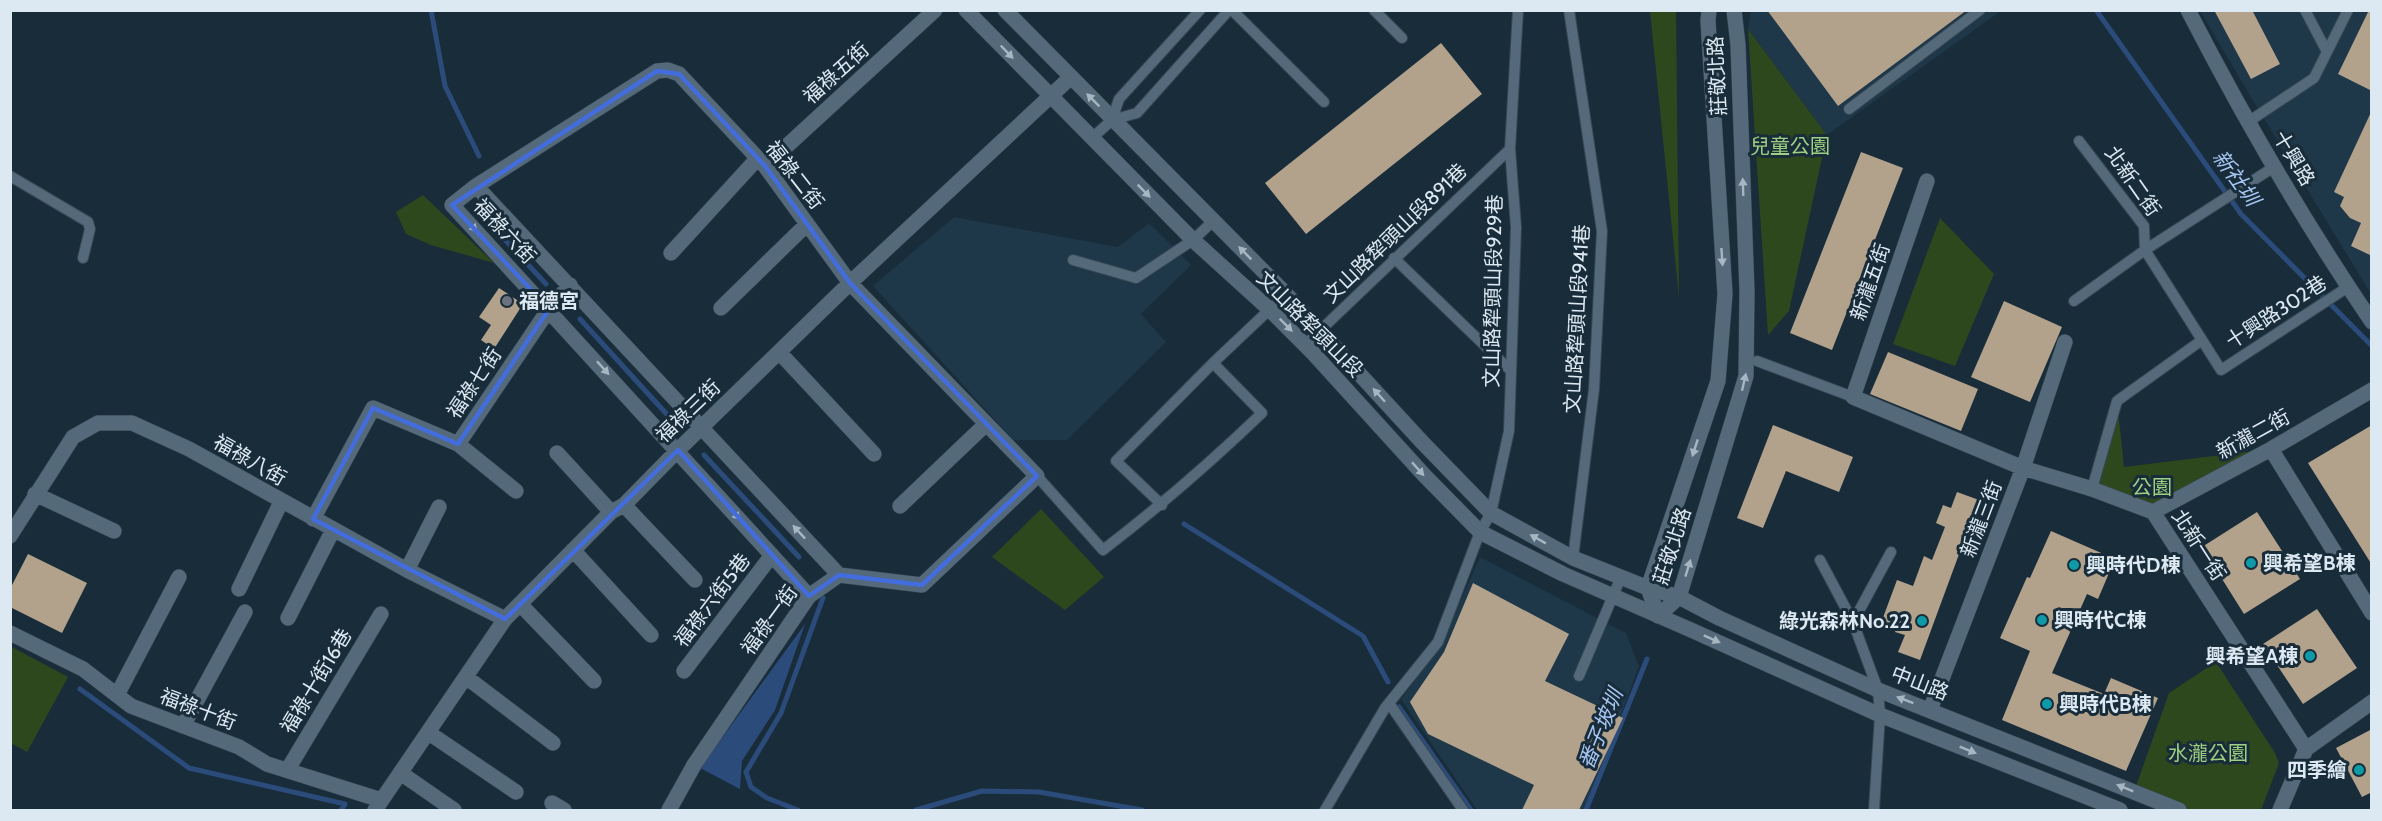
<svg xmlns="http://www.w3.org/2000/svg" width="2382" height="821" viewBox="0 0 2382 821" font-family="Cabin,'Noto Sans TC',sans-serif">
<rect width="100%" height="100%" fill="#192c3a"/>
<path fill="#1e3749" d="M1751,11H2001L1827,135L1748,29Z
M2200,11H2371V294L2246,89Z
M954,217L1118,247L1149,223L1191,265L1141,314L1166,342L1067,440H1013L873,286Z
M1480,557L1626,633L1639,666L1587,810H1477L1401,699L1441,645Z"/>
<path fill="#2e481d" d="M1650,11H1676L1679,298Z
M1748,29L1827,135L1789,311L1768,335Z
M423,195L494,263L431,245L406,234L396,212Z
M1940,218L1994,274L1955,366L1893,344Z
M2117,401L2124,467L2271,449L2153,512L2092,489Z
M1041,509L1104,577L1065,610L992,557Z
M10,646L68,677L27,752L11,743Z
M2216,662L2275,753L2279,763L2261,810H2187L2136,786L2169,693Z"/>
<path fill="#2b4c7b" d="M805,624L775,710L742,761L740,789L700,768Z"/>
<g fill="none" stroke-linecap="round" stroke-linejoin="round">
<path stroke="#2b4c7b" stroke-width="5" d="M431,10L445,86L479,156
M2096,10L2241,214L2372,346
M485,218L546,284
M580,319L672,420
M704,455L799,557
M1184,524L1363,636L1388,682
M80,689L189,768L345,804L341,810
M1399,707L1471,810
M798,810L767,798L751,787L746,772L781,713L823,598
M916,810L982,791L1039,792L1142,810
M1586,810L1647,659"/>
</g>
<path fill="#b2a28c" d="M1767,10H1967L1838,106Z
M2214,10H2252L2280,64L2251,79Z
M2369,10H2372V91L2338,74Z
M1441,43L1482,94L1306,234L1265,183Z
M2372,110V256L2351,246L2361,223L2350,218L2340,206L2344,197L2334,192Z
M1861,152L1903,168L1832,350L1790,333Z
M499,288L523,304L494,349L481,340L491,325L479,317Z
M2004,301L2062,327L2030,402L1971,377Z
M1888,352L1978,389L1961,431L1870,394Z
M1773,425L1853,457L1839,492L1786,471L1763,528L1737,518Z
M2372,425V565L2308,463Z
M1957,492L1979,500L1920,660L1898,652L1905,635L1895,632L1896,629L1881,623L1897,580L1913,586L1924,556L1932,560L1945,527L1936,523L1943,505L1951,508Z
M2257,512L2300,579L2244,614L2202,547Z
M2051,531L2115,559L2098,599L2087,594L2052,673L2104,694L2111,678L2158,698L2126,771L2002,720L2030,651L2000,638L2027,577L2030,578Z
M28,554L87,583L62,633L10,607V589Z
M1473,583L1569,634L1545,681L1623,718L1579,810H1522L1534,785L1428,734L1410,702L1444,652Z
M2317,609L2357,668L2303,704L2263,644Z
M2372,729V792L2362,797L2336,748Z"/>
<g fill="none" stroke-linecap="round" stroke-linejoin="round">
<g stroke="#374753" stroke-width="12">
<path id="lane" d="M1232,10L1324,102
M1374,10L1402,38
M1569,10L1602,231L1594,389L1573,558
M2305,10L2327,52
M1849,109L1980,10
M1112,120L1137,113L1229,10
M2248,122L2314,78L2348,10
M1092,138L1112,120L1119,99L1200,10
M2079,141L2144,226L2145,250L2202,340
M10,176L88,222L90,229L83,258
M1394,258L1511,371
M1073,260L1136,278L1193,240L1213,221
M2074,301L2145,250L2274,167
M1305,345L1510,149
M1757,361L1853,397
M1037,476L1103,550C1159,507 1211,462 1262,413L1213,363
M2092,489L2117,401L2202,340L2221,370L2348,287
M1162,505L1116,461L1213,363L1286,294
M1820,560L1853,622
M1579,676L1621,577
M1389,703L1463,810
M1325,810L1385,708L1438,642L1480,532L1491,513L1509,431L1516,227L1510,149L1518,10
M1874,810L1880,715L1878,690L1853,622L1891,552"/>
</g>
<g stroke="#374753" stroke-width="16">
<path id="street" d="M765,166L935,10
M1927,181L1853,397L2023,468L2092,489L2153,512L2306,749
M476,186L839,575
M671,253L757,159
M721,308L807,224
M779,352L874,454
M458,444L516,491
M2271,449L2372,613
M557,453L611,512
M35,494L114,531
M624,505L695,580
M900,506L986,424
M2153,512L2271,449L2372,390
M313,519L373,408L458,444L549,309L570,285
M10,536L73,437L98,423H132L189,449L407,570L505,619
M573,550L651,635
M407,570L439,507
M239,589L281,502
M520,604L594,681
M288,618L333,530
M10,633L83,669L131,706L239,747L267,764L381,800
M684,671L772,555
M466,677L553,743
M117,695L179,577
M1930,710L2023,468L2065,342
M183,726L245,612
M429,733L516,792
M288,769L381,614
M402,774L454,810
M552,803L564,810
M375,810L505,619L611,512L624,505L678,450L850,283L1071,77
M669,810L694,765L809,596L839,575L922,585L1037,476L850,283L765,166L679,74L668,70L657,71L476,186L452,205L809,596
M2280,810L2306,749L2372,702"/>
</g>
<g stroke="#374753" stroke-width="16">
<path id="secondary" d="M966,10L1193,240L1269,309L1313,353L1424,475L1480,532L1563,574L1691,630L1880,715L2120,810
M1005,10L1286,294L1422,442L1491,513L1573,558L1648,588L1679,597L1719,618L1878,690L2179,810
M2188,10C2243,117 2304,222 2372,322
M1658,616L1679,597L1746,376L1747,292L1738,45L1734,10
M1658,616L1648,588L1718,381L1725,294L1708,21L1709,10"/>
</g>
<use href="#lane" stroke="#54697a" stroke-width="10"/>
<use href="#street" stroke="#54697a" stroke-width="15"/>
<use href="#secondary" stroke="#54697a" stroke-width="15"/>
</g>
<defs><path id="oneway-solid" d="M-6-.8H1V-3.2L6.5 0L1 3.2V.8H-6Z" transform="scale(1.5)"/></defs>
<g fill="#a6b6c2">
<use href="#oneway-solid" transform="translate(1007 52) rotate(46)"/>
<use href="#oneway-solid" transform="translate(1093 100) rotate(-135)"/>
<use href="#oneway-solid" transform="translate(1743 187) rotate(-92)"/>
<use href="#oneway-solid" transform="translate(1144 191) rotate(45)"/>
<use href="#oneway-solid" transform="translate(471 225) rotate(47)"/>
<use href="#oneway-solid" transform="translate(1245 253) rotate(-135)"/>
<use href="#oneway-solid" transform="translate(1722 257) rotate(86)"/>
<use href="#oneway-solid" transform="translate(1286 325) rotate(45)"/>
<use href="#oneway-solid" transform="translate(603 368) rotate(48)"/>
<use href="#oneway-solid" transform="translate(1744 382) rotate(-77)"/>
<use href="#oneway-solid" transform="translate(1379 395) rotate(-132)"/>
<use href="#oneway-solid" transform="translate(1695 448) rotate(108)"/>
<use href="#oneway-solid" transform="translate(1418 469) rotate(48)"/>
<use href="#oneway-solid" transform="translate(734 513) rotate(48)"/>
<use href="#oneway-solid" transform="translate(799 532) rotate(-133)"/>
<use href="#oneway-solid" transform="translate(1538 539) rotate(-151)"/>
<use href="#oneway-solid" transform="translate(1688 568) rotate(-73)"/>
<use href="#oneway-solid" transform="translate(1712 639) rotate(24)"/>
<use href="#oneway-solid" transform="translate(1905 700) rotate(-159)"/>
<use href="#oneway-solid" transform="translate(1968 750) rotate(22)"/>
<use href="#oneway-solid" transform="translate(2125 788) rotate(-158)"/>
</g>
<path fill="none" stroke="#436ddd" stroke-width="4.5" stroke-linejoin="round" d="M657,71L679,74L765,166L850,283L1037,476L922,585L839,575L809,596L678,450L505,619L313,519L373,408L458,444L549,309L452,205Z"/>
<circle fill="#6b7280" stroke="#192c3a" stroke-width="2" cx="507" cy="301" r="6"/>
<g fill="#0f9aa8" stroke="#192c3a" stroke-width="2">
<circle cx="2251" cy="563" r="6"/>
<circle cx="2074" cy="565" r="6"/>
<circle cx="2042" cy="620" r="6"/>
<circle cx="1922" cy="621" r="6"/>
<circle cx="2310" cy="656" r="6"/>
<circle cx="2047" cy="704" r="6"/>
<circle cx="2359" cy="770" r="6"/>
</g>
<g text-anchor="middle" stroke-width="6" stroke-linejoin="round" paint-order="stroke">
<g font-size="20" fill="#dde9f2" stroke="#192c3a">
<text transform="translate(836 73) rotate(-42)" y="7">福祿五街</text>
<text transform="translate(1717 76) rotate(-93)" y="7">莊敬北路</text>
<text transform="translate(2294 158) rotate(59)" y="7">十興路</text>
<text transform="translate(795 175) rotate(52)" y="7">福祿二街</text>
<text transform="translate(2133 181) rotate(55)" y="7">北新二街</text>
<text transform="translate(505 231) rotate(47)" y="7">福祿六街</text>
<text transform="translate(1395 233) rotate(-44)" y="7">文山路犂頭山段891巷</text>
<text transform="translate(1870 282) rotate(-71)" y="7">新瀧五街</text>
<text transform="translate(1493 291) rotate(-89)" y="7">文山路犂頭山段929巷</text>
<text transform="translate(2276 312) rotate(-33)" y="7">十興路302巷</text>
<text transform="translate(1577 319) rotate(-87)" y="7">文山路犂頭山段941巷</text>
<text transform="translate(1310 324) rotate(45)" y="7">文山路犂頭山段</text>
<text transform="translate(474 383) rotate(-56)" y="7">福祿七街</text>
<text transform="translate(688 411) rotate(-44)" y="7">福祿三街</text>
<text transform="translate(2253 434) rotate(-29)" y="7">新瀧二街</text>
<text transform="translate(250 460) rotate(30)" y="7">福祿八街</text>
<text transform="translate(1981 519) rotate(-69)" y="7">新瀧三街</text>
<text transform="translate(2199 545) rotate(57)" y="7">北新一街</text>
<text transform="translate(1672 546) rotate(-72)" y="7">莊敬北路</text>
<text transform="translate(712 600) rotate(-53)" y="7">福祿六街5巷</text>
<text transform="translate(769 620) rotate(-54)" y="7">福祿一街</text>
<text transform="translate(316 681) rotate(-59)" y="7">福祿十街16巷</text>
<text transform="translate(1920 683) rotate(21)" y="7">中山路</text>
<text transform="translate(198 709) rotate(21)" y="7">福祿十街</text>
</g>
<g font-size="20" fill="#9fd082" stroke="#192c3a">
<text x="1790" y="153">兒童公園</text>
<text x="2152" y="494">公園</text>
<text x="2208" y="760">水瀧公園</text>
</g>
<g font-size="20" font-weight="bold" fill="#dde9f2" stroke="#192c3a" text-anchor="start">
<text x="519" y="308">福德宮</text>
<text x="2263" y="570">興希望B棟</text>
<text x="2086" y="572">興時代D棟</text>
<text x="2054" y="627">興時代C棟</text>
<text x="1910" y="628" text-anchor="end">綠光森林No.22</text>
<text x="2298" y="663" text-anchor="end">興希望A棟</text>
<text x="2059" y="711">興時代B棟</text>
<text x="2347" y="777" text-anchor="end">四季繪</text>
</g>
<g font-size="21" font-style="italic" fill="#a7c6f2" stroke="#192c3a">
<text transform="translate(2236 178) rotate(54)" y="7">新社圳</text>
<text transform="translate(1601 729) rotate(-68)" y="7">番子坡圳</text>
</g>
</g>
<rect width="2382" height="821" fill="none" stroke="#dde9f2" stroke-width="24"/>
</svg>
